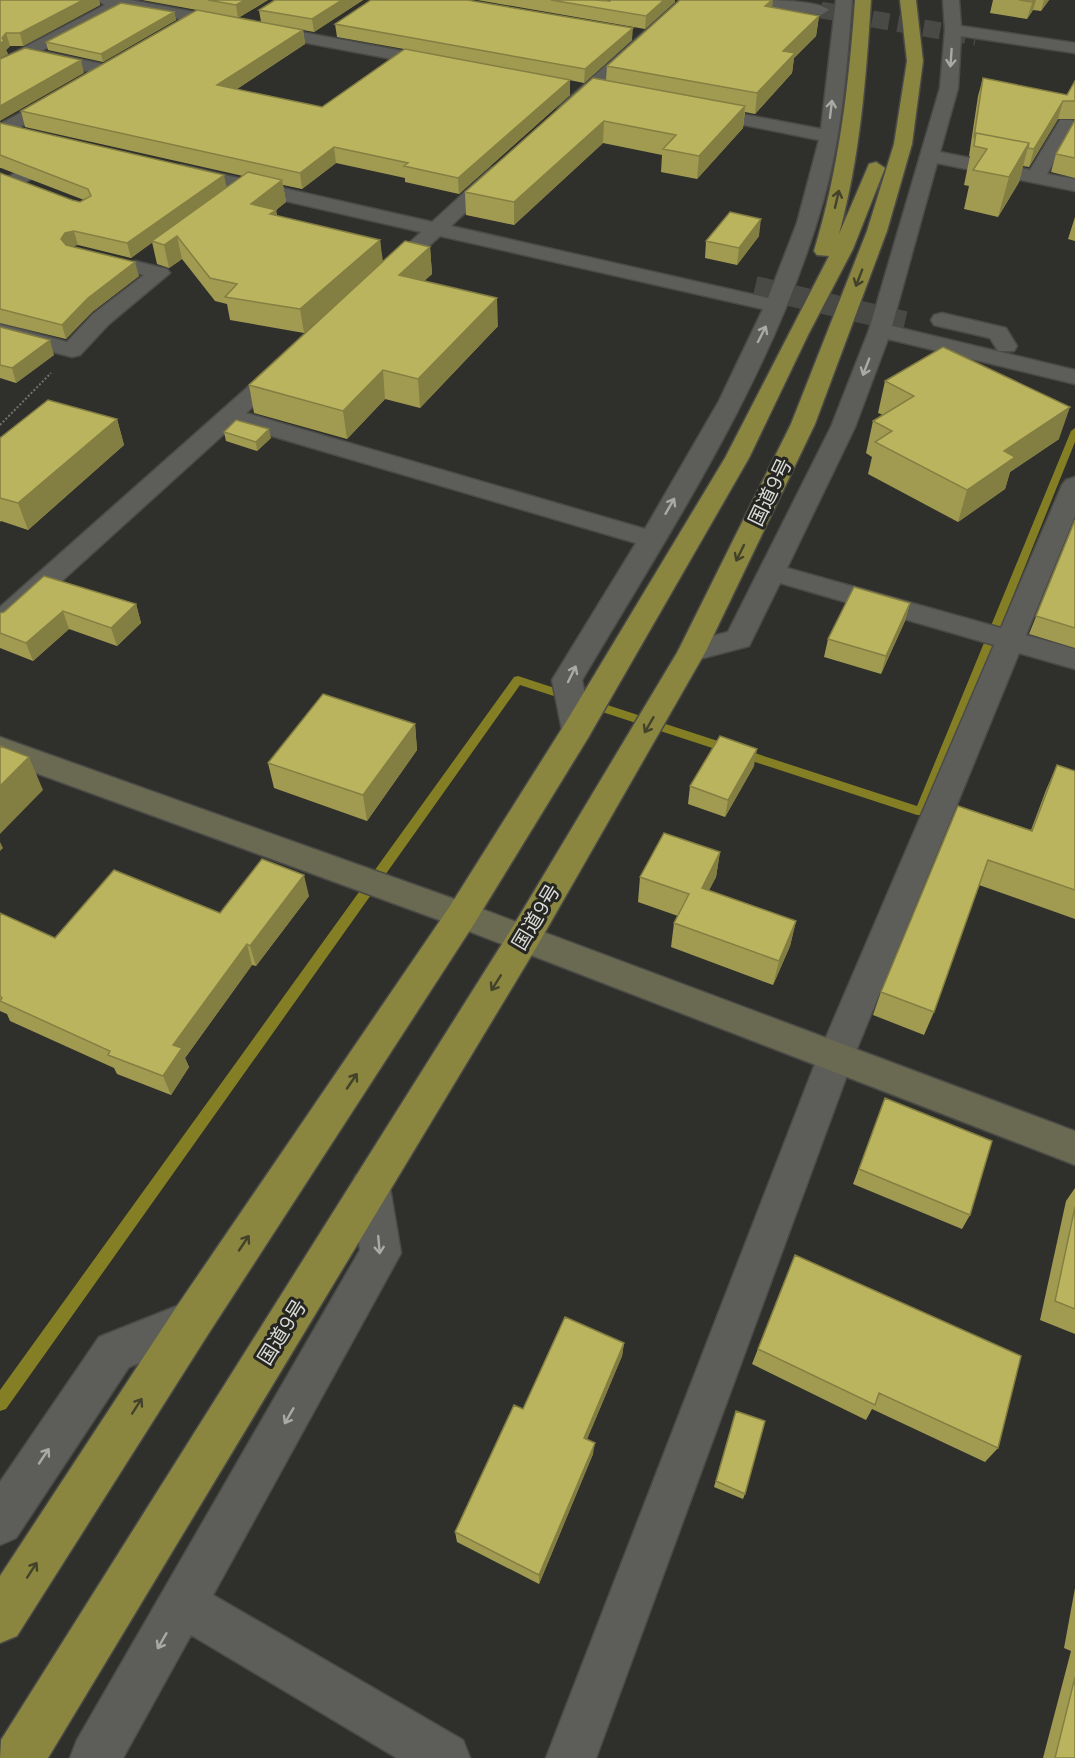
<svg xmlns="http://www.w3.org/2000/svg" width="1075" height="1758" viewBox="0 0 1075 1758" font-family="Manrope,'Noto Sans JP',sans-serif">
<rect width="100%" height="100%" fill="#2f2f2b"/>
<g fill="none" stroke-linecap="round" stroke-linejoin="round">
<path fill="#847e24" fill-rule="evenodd" d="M1075,428V442L925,815H917L587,707L586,704L587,701H595L917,806L1071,431Z
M518,676L573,694L574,697L569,701L520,685L6,1409L0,1411V1390L514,677Z"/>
<path stroke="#494945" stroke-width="17" stroke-dasharray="17 9" stroke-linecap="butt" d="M821,10L976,37"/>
<path stroke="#494945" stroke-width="22" stroke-dasharray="22 11" stroke-linecap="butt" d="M755,287L908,323"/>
<g stroke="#4a4a47" stroke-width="3">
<path id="street" d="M97,0H130L440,58L448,63L440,68L122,8L41,51L111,66L113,70L111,74L105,75L39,61L31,57L0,72V60L105,5Z
M680,0H697L573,113H561L558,109L561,105Z
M751,0C769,0 817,0 829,10L821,15L759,5Z
M836,0H852C847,66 842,134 824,198C776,371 673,526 582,680L592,730L588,738L577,741L566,738L562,730L552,680L636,543L234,425L10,628L0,631V607L277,361H293L296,366L293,371L246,413L645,529L719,401L763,309L440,236L393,279H379L376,275L379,271L421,232L181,177L172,171L181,165L432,222L491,168L498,166L507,172L505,176L451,226L768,298L797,223L819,140L700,116L691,111L700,106L821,129Z
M943,0H959L961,26L1075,43V53L961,36L958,88L940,152L1030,170L1060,120H1072L1075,124L1047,174L1075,179V191L937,163L892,326L1075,370V384L888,339L855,427L787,568L1001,628L1062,485L1066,480L1075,477V516L1026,635L1075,649V669L1019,653L854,1056L596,1758H546L818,1056L994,645L780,583L749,646L692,661L682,658L678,651L682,644L728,632L831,427L869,330L940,88L945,30Z
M61,91L70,96L67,100L8,134L0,135V124Z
M61,146L70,152L68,156L21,185L0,190V178L8,177Z
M135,261L167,269L170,273L109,324L80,355L72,357L0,338V324L67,342L93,314L144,275L128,271L125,267L128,263Z
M942,313L1006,328L1017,346L1014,351H998L990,338L934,325L931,320L934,315Z
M370,1170L384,1175L390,1188L401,1253L213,1595L463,1740L470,1758H397L191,1635L123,1758H70L77,1740L360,1250L350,1188L356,1175Z
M192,1300L207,1306L213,1321L207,1336L129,1367L16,1538L0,1545V1482L99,1337Z"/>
</g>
<g stroke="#4a4a47" stroke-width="3">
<path id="secondary" d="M0,737L474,906L1075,1131V1165L450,924L0,760Z"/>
</g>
<g stroke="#4a4a47" stroke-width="3">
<path id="highway" d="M855,0H871C866,79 860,158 839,234L869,164L876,162L885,168L853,249L808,335L749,458L588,738L474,924L207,1336L17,1636L0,1643V1576L177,1306L450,906L566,722L725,458L829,256L817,255L814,251C839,169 849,85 855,0Z
M900,0H916L923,61L912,144L887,231L815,424L706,651L536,948L48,1758H0L1,1740L512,928L678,651L791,424L867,231L894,144L907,61Z"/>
</g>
<path stroke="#72726f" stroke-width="2" stroke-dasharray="2 2" stroke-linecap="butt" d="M0,425L51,373"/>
<use href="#street" fill="#5d5d59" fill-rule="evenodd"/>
<use href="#secondary" fill="#6a6951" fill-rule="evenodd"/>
<use href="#highway" fill="#8a853f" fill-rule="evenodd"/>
</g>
<path fill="#a19b52" d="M0,0H99L100,5L23,46H10L6,50L8,54L0,58Z
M142,0H268L238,18L261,22L259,10L275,0H363L314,32L303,30L305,44L237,89L322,107L404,49L337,37L335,24L632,40L584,83L540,74L570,80V95L459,194L405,182V178L336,163L302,189L283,185L286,202L276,210L277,216L380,240L382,262L430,247L432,274L424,281L498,326L420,408L385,399L347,439L254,413L249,385L361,282L304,333L230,320L227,304L215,301L182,259L169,268L157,264L152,242L131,258L78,245L72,246L139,276L92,312L66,339L0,323V173L72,200L80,202L84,200L1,168H0V123L226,188L243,176L25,127L21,111L197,10Z
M477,0H601L600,1H610L611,0H675V2L645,29Z
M993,0H1049L1041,11L1033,10L1027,19L990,13Z
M772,8L819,16L816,36L794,58L792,73L755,114L745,112L743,128L697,179L661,172L662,155L603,143L514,225L466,215L465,192L606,80L607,66Z
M174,12L176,20L103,62L48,50L46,42Z
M983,78L1067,95L1075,81V178L1051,172L1056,154L1075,120L1074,119H1058L1029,167L1023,166L1019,182L998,217L964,209L969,186L964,185L970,156H969L978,96Z
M1075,217V241L1068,239Z
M759,236L737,265L705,258L706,241Z
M0,327L54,355L16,383L0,378Z
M885,381L1059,439L1010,472L1005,489L958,522L868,474L872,457L866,453L873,421L883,415L878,413Z
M117,419L124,445L28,530L1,521L0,522V438Z
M224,432L271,438L257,451L226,441Z
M1075,520V648L1029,634Z
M910,603L905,621L881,674L824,657L828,639Z
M136,604L141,623L117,646L69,629L33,661L0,648V613Z
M415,724L417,750L367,821L274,788L268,763Z
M1057,765L1075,771V919L979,885L934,1012L924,1035L873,1015L881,992L958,806L1031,830L1046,790Z
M754,766L725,817L688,804L690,786Z
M720,852L716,877L709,890L796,921L790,946L773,985L671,947L674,923L678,916L638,902L640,877Z
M309,896L256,966L252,965L185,1058L189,1067L171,1095L117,1074L114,1068L10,1021L7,1014L0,1011V913L55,938L220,913Z
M885,1098L970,1215L962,1229L853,1184Z
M1075,1188V1334L1040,1320L1066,1201Z
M795,1255L998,1448L985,1462L872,1409L866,1420L752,1364Z
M624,1343L622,1356L587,1439L593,1454L539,1584L457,1542L455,1532L523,1409Z
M734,1417L745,1494L743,1499L714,1487Z
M1075,1588V1758H1043L1071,1651L1064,1648Z"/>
<path fill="#837e42" d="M83,0H99L100,5L23,46L20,33Z
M245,0H268L238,18L236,5Z
M342,0H363L314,32L312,19Z
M664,0H675V2L645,29L646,16Z
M772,0H773L771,18L765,6Z
M1033,0H1036L1033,10L1027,19Z
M1044,0H1049L1041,11Z
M174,12L176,20L103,62L101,54Z
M819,16L816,36L794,58L792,73L755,114L757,93L783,51Z
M633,28L632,40L584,83L585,69Z
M303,30L305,44L220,100L217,85Z
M6,33L10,46L6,50L8,54L0,58V43L2,38Z
M81,60L84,73L0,121V106Z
M570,80V95L459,194L458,178Z
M1063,101L1058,119L1029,167L1034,149Z
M745,106L743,128L697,179L699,156Z
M604,121L603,143L514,225V202Z
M1029,143L1019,182L998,217L1009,177Z
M334,147L336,163L302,189L300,173Z
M224,175L227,189L131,258L127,243Z
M282,180L286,202L276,210L279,232L251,204Z
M761,219L759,236L737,265L739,248Z
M74,231L78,245L69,247L65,253L61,239L65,233Z
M177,236L182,259L169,268L164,245Z
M380,240L383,262L304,333L300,309Z
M430,247L432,274L401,302L399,275Z
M135,262L139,276L92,312L66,339L62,325L88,298Z
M497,298L498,326L420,408L418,379Z
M50,340L54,355L16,383L12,368Z
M383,370L385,399L347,439L343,411Z
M1070,407L1059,439L1010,472L1005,489L958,522L967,490L1004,451Z
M117,419L124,445L28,530L18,503Z
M269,429L271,438L257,451L256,442Z
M910,603L905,621L881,674L886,656Z
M136,604L141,623L117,646L111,628Z
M63,611L69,629L33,661L26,643Z
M415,724L417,750L367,821L363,795Z
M757,749L754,766L725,817L728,800Z
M29,757L43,790L0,834V786Z
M0,842L3,848L0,851Z
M720,852L716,877L698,912L702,888Z
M304,875L309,896L256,966L250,946Z
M796,921L790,946L773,985L779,961Z
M247,944L252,965L185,1058L189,1067L171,1095L163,1076L173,1045Z
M624,1343L622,1356L583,1449L584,1438Z
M595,1443L593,1454L539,1584V1575Z"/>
<path fill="#bbb45f" stroke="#837e42" stroke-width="1.5" d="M0,0H83L20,33H6L2,38L4,41L0,43Z
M208,0H245L236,5Z
M275,0H342L312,19L259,10Z
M371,0H467L633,28L585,69L335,24Z
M551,0H594L610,1L611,0H664L646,16Z
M680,0H772L765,6L819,16L783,51L795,53L757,93L607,66Z
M1019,0H1033L1032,2Z
M121,3L174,12L101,54L46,42Z
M197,10L303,30L217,85L322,107L405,49L570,80L458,178L404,166L408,163L334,147L300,173L21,111Z
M25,48L81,60L0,106V59Z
M593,78L745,106L699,156L663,149L676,135L604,121L514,202L465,192Z
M983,78L1067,95L1075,81V101H1063L1034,149L1028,148L1029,143L976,133L975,137H974Z
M1075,120V158L1056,154Z
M0,123L224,175L127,243L74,231L65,233L61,239L66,245L135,262L88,298L62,325L0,309V173L72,200L80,202L91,196L88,189L0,155Z
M976,133L1029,143L1009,177L973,170L987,149L974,146Z
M248,172L282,180L251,204L276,210L270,214L380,240L300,309L225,297L237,284L210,278L177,236L164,245L152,241Z
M730,212L761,219L739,248L706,241Z
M405,241L430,247L399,275L497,298L418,379L383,370L343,411L249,385Z
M0,327L50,340L12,368L0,365Z
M943,347L1070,407L1004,451L1015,457L967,490L875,442L892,431L873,421L914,396L885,381Z
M48,400L117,419L18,503L0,498V438Z
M236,420L269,429L256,442L224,432Z
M1075,520V628L1036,616Z
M44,576L136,604L111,628L63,611L26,643L0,633V613L4,612Z
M854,587L910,603L886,656L828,639Z
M323,694L415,724L363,795L268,763Z
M720,736L757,749L728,800L690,786Z
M0,746L29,757L0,786Z
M1057,765L1075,771V890L988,860L934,1012L881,992L958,806L1032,831Z
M664,833L720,852L702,888L796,921L779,961L674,923L689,894L640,877Z
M262,859L304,875L250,946L247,944L173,1045L182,1048L163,1076L108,1055L110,1051L0,1001L2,998L0,996V913L55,938L114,870L220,913Z
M885,1098L992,1141L970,1215L859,1169Z
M1075,1207V1309L1055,1301Z
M795,1255L1021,1356L998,1448L879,1393L875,1405L758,1349Z
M565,1317L624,1343L584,1438L595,1443L539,1575L455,1532L514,1405L523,1409Z
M736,1411L765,1421L745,1494L716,1481Z
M1075,1677V1758H1055Z"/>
<defs><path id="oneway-shaft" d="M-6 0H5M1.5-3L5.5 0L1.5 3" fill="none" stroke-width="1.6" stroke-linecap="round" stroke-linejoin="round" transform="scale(1.5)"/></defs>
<g stroke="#a9a9a6">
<use href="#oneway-shaft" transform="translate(951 58) rotate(94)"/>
<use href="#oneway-shaft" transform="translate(831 109) rotate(-83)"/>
<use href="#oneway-shaft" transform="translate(762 334) rotate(-63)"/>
<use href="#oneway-shaft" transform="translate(866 367) rotate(111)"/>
<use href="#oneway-shaft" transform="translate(670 506) rotate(-60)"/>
<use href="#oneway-shaft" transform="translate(572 674) rotate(-64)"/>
<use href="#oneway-shaft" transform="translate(379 1245) rotate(85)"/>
<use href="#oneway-shaft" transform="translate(289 1416) rotate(120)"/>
<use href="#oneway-shaft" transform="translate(44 1456) rotate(-56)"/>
<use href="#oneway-shaft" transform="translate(162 1641) rotate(120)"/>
</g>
<g stroke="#43422b">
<use href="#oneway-shaft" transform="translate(837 199) rotate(-77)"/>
<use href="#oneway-shaft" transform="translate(859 278) rotate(111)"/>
<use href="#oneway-shaft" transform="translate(740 553) rotate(116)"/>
<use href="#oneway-shaft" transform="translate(649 725) rotate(120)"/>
<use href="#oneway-shaft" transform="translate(496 983) rotate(122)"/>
<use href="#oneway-shaft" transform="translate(352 1081) rotate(-56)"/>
<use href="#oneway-shaft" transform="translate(244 1243) rotate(-56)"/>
<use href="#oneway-shaft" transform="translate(137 1406) rotate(-57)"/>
<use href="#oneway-shaft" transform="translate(32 1570) rotate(-57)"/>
</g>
<g text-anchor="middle" stroke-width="6" stroke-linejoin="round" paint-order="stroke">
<g font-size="20" fill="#dbdbd9" stroke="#252522">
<text transform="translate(770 492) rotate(-64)" y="7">国道9号</text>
<text transform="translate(536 917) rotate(-59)" y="7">国道9号</text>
<text transform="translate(282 1332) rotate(-58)" y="7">国道9号</text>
</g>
</g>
</svg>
